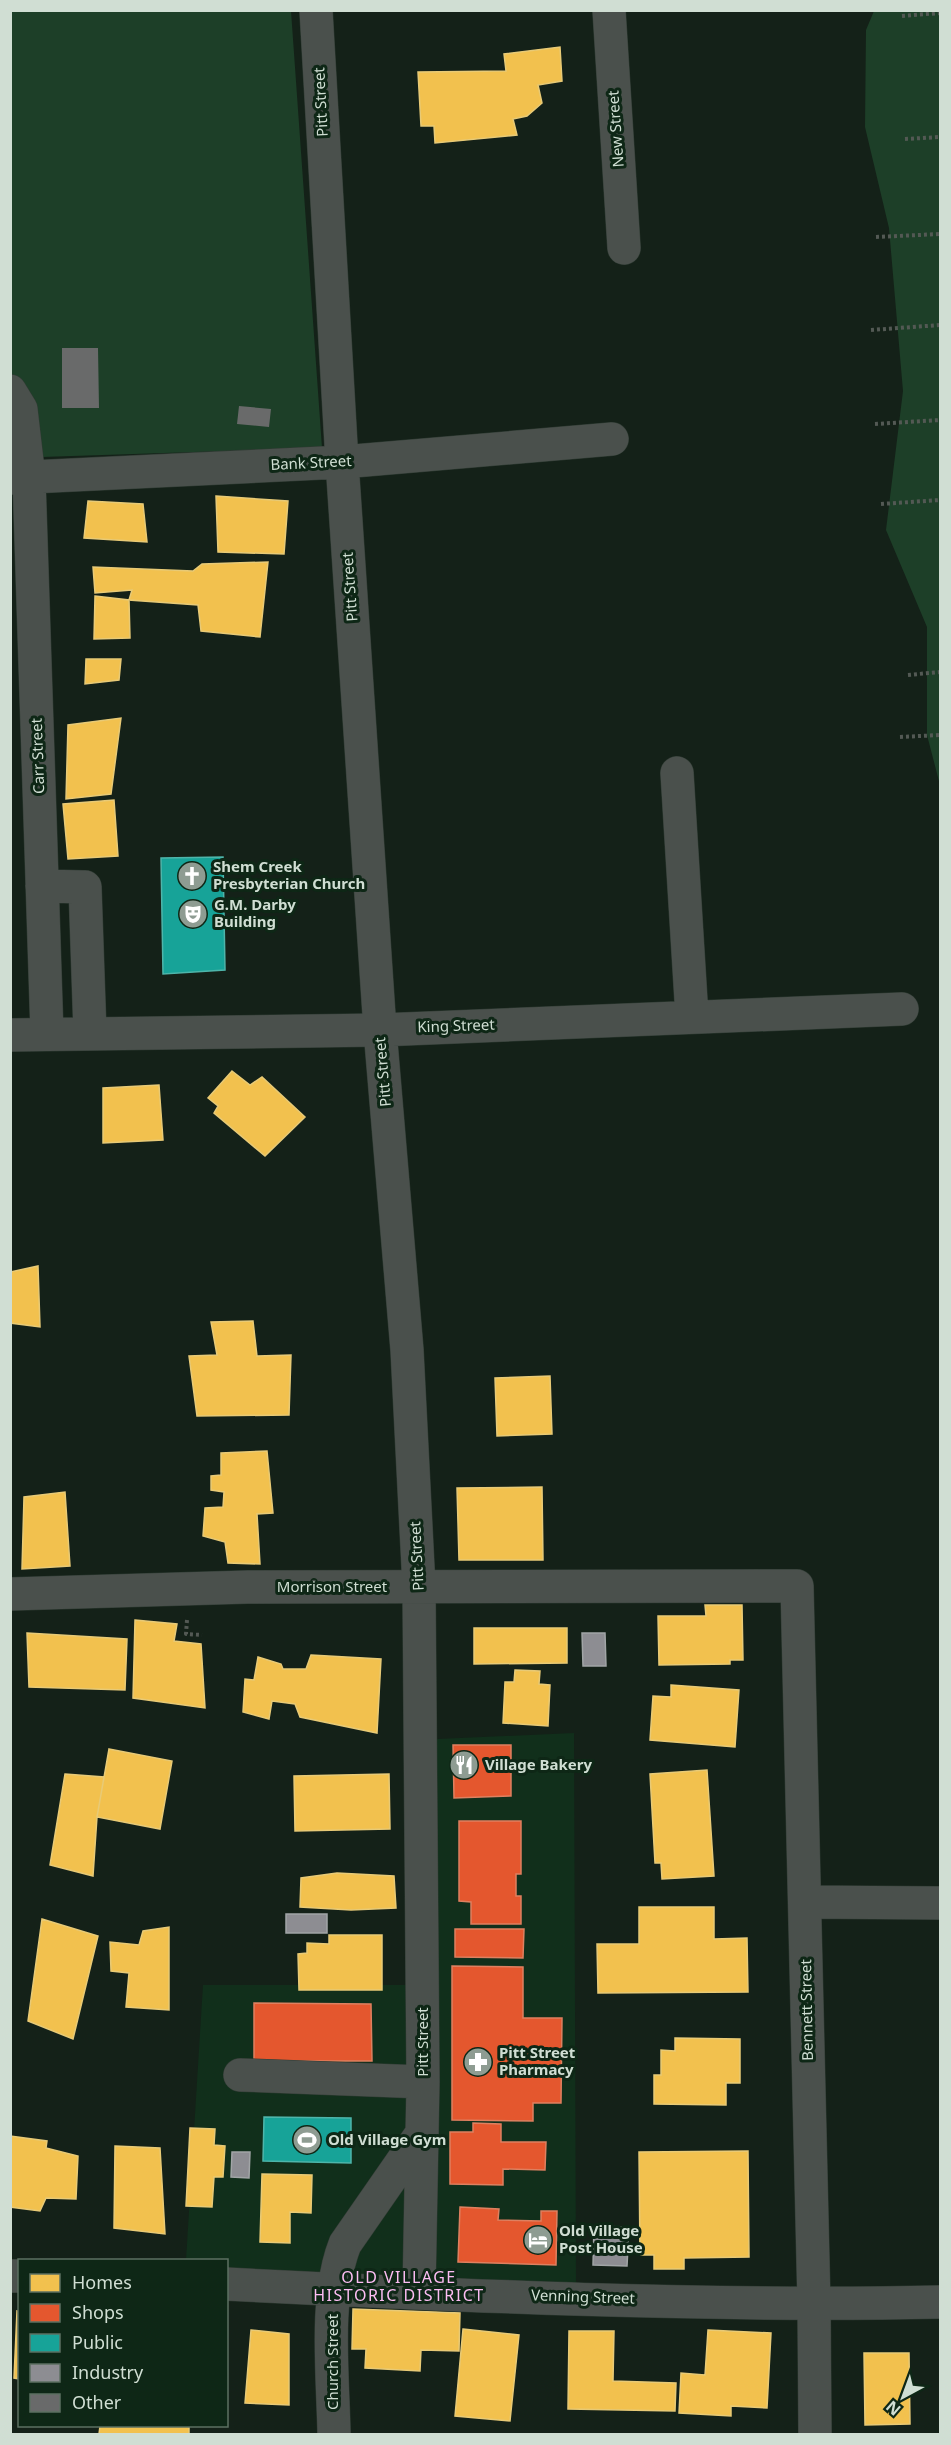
<svg xmlns="http://www.w3.org/2000/svg" width="951" height="2445" viewBox="0 0 951 2445" font-family="'Noto Sans',sans-serif">
<rect width="100%" height="100%" fill="#142118"/>
<path fill="#112f1b" d="M574,1733L576,2283L227,2284L226,2260H186L203,1985H416V1740Z"/>
<path fill="#1d3f28" d="M10,11H291L322,448L11,458Z
M874,11H940V785L927,735V627L886,530L903,391L889,228L865,127L866,30Z"/>
<path fill="#f2c14e" stroke="#e8ca76" stroke-width="1.5" d="M560,47L562,81L538,85L542,103L527,116L513,119L517,135L435,143L434,126H421L418,72L506,71L504,54Z
M216,496L288,501L284,554L218,552Z
M88,501L143,504L147,542L84,538Z
M268,562L260,637L201,631L198,605L129,600L132,590L95,593L93,567L193,571L202,564Z
M95,596L129,600L130,638L94,639Z
M86,659H121L119,680L85,684Z
M121,718L111,794L66,799L68,725Z
M114,800L118,856L68,859L63,804Z
M232,1071L250,1085L262,1077L305,1117L265,1156L214,1113L218,1106L208,1098Z
M159,1085L163,1140L103,1143V1088Z
M38,1266L40,1327L10,1323V1272Z
M253,1321L257,1356L291,1355L289,1415L197,1416L189,1356L217,1355L211,1322Z
M550,1376L552,1434L497,1436L495,1378Z
M267,1451L273,1513L257,1514L260,1564L228,1563L225,1542L203,1536L205,1508L223,1507L224,1492L211,1490V1476L221,1475V1453Z
M542,1487L543,1560H459L457,1488Z
M65,1492L70,1566L22,1569L24,1497Z
M705,1605H742L743,1660H730V1664L659,1665L658,1616H706Z
M135,1620L177,1624L174,1641L201,1644L205,1708L133,1698Z
M474,1628H567V1663L474,1664Z
M27,1633L127,1639L125,1690L29,1687Z
M311,1655L381,1659L377,1733L300,1717L295,1704L272,1701L269,1719L243,1712L245,1679L254,1680L258,1657L281,1664L283,1669H306Z
M515,1670L540,1671L539,1684L550,1685L548,1726L503,1723L505,1682H514Z
M671,1685L739,1690L735,1747L650,1740L653,1696L671,1697Z
M109,1749L172,1761L160,1829L97,1817Z
M707,1770L714,1876L662,1879L661,1863H655L650,1774Z
M65,1774L104,1777L97,1817L93,1876L50,1865Z
M389,1774L390,1829L295,1831L294,1776Z
M337,1873L394,1876L396,1908L351,1910L300,1907L301,1878Z
M639,1907H714V1939L747,1938L748,1992L598,1993L597,1944H639Z
M42,1919L98,1936L73,2039L28,2021Z
M169,1927V2010L126,2007L129,1973L111,1971L110,1942L139,1945L143,1931Z
M329,1935H382V1990H299L298,1954L307,1953V1943L329,1944Z
M675,2038L740,2039V2083H726V2105L654,2104V2075H661V2050L675,2051Z
M190,2128L215,2129L214,2145L225,2146L223,2177H214L212,2207L186,2206Z
M10,2136L47,2141L46,2148L78,2156L76,2199L46,2198L40,2211L10,2207Z
M115,2146L160,2148L165,2234L114,2228Z
M748,2151L749,2257L684,2258V2269H654V2255H640L639,2152Z
M262,2174L312,2175L311,2213L290,2212V2243L260,2242Z
M353,2309L460,2313L459,2351L421,2350L420,2371L365,2368L366,2349H352Z
M17,2311L20,2312V2379L14,2378Z
M463,2329L519,2335L510,2421L455,2416Z
M251,2330L289,2334V2405L245,2403Z
M708,2330L771,2333L767,2408L731,2406V2416L679,2413L681,2373L705,2375Z
M569,2331H614L613,2381L676,2383L675,2411L568,2409Z
M864,2353H909L910,2424L865,2425Z
M100,2426H189V2434H99Z"/>
<path fill="#e4572e" stroke="#de8060" stroke-width="1.5" d="M453,1745H511V1796L454,1798Z
M459,1821H521V1874H516V1896H521V1924H471V1902L459,1901Z
M455,1929H524L523,1958L455,1957Z
M452,1966L523,1967V2018H562L561,2103H533V2121L452,2120Z
M254,2003L371,2004L372,2061H254Z
M473,2123L501,2124V2142H546L545,2170L503,2169V2185L450,2184V2132H473Z
M460,2207L499,2209L498,2220L541,2221V2211H557L556,2265L458,2262Z"/>
<path fill="#17a398" stroke="#4eb5aa" stroke-width="1.5" d="M223,857L225,970L163,974L161,858Z
M264,2117L351,2118V2163L263,2161Z"/>
<path fill="#8d8d92" stroke="#a1a5a6" stroke-width="1.5" d="M582,1633H605L606,1666H583Z
M286,1914H327V1933H286Z
M232,2152H250L249,2178L231,2177Z
M594,2226L629,2227L627,2266L593,2265Z"/>
<path fill="#696a6a" d="M62,348H98L99,408H62Z
M239,406L271,409L269,427L237,424Z"/>
<g fill="none" stroke-linecap="round" stroke-linejoin="round">
<g stroke="#2f3b33" stroke-width="34">
<path id="minor" d="M316,10L342,462L380,1030L407,1350L419,1587L423,2082L419,2292
M609,10L624,248
M10,391L21,409L29,478L47,1034
M10,478L342,462L612,439
M677,773L692,1017
M42,886L85,887L90,1033
M10,1035L380,1030L902,1009
M10,1594L248,1587L797,1586L814,2304L815,2434
M805,1902L940,1903
M240,2075L423,2082
M10,2276H20
M226,2284C464,2296 703,2307 940,2302
M334,2434C333,2376 324,2297 345,2244L422,2133"/>
</g>
<path stroke="#535954" stroke-width="4" stroke-dasharray="3 3" stroke-linecap="butt" d="M902,16L940,13
M905,139L940,137
M876,237L940,234
M871,330L940,325
M875,424L940,420
M881,504L940,500
M908,675L940,672
M900,737L940,735
M187,1620L186,1634L202,1635"/>
<use href="#minor" stroke="#4a504c" stroke-width="33"/>
</g>
<defs>
<g id="church-disc" transform="scale(1.5)"><circle r="9.5" fill="#8e9c92" stroke="#0e2716"/><path d="M-1.2-6h2.4v3.5h3.3v2.4h-3.3V6h-2.4V-.1h-3.3v-2.4h3.3Z" fill="#fff"/></g>
<g id="theatre-disc" transform="scale(1.5)"><circle r="9.5" fill="#8e9c92" stroke="#0e2716"/><path d="M-5-5.5Q0-4 5-5.5V0Q5 5 0 6Q-5 5-5 0ZM-3.3-2.5H-1v1.5H-3.3ZM1-2.5H3.3v1.5H1ZM-2.8 1Q0 5.5 2.8 1Z" fill="#fff"/></g>
<g id="restaurant-disc" transform="scale(1.5)"><circle r="9.5" fill="#8e9c92" stroke="#0e2716"/><path d="M-5-6h1v4h1v-4h1v4h1v-4h1v5L-1.5 .5V6h-2V.5L-5-1ZM5-6V6H3V1.5H1.5Q1.5-4 5-6Z" fill="#fff"/></g>
<g id="pharmacy-disc" transform="scale(1.5)"><circle r="9.5" fill="#8e9c92" stroke="#0e2716"/><path d="M-2-6h4v4h4v4h-4v4h-4v-4h-4v-4h4Z" fill="#fff"/></g>
<g id="stadium-disc" transform="scale(1.5)"><circle r="9.5" fill="#8e9c92" stroke="#0e2716"/><path d="M0-5a6.5 5 0 1 0 0 10a6.5 5 0 1 0 0-10ZM-3.5-1.8h7v3.6h-7Z" fill="#fff"/></g>
<g id="hotel-disc" transform="scale(1.5)"><circle r="9.5" fill="#8e9c92" stroke="#0e2716"/><path d="M-6-4.5h1.5V1H6V5H4.5V3h-9V5H-6ZM-4 0a1.8 1.8 0 1 1 3.6 0ZM.5 0V-2.5h3Q6-2.5 6 0Z" fill="#fff"/></g>
</defs>
<g fill-rule="evenodd">
<use href="#church-disc" x="192" y="876"/>
<use href="#theatre-disc" x="193" y="914"/>
<use href="#restaurant-disc" x="464" y="1765"/>
<use href="#pharmacy-disc" x="478" y="2062"/>
<use href="#stadium-disc" x="307" y="2140"/>
<use href="#hotel-disc" x="538" y="2240"/>
</g>
<g text-anchor="middle" stroke-width="6" stroke-linejoin="round" paint-order="stroke">
<g font-size="15" fill="#d0ded3" stroke="#0e2716">
<text transform="translate(321 102) rotate(-93)" y="5">Pitt Street</text>
<text transform="translate(616 129) rotate(-94)" y="5">New Street</text>
<text transform="translate(311 463) rotate(-3)" y="5">Bank Street</text>
<text transform="translate(350 587) rotate(-94)" y="5">Pitt Street</text>
<text transform="translate(38 756) rotate(-92)" y="5">Carr Street</text>
<text transform="translate(456 1026) rotate(-2)" y="5">King Street</text>
<text transform="translate(383 1072) rotate(-95)" y="5">Pitt Street</text>
<text transform="translate(417 1556) rotate(-93)" y="5">Pitt Street</text>
<text x="332" y="1592">Morrison Street</text>
<text transform="translate(807 2010) rotate(-91)" y="5">Bennett Street</text>
<text transform="translate(423 2042) rotate(-90)" y="5">Pitt Street</text>
<text transform="translate(583 2297) rotate(2)" y="5">Venning Street</text>
<text transform="translate(333 2362) rotate(-90)" y="5">Church Street</text>
</g>
<g font-size="15" font-weight="bold" fill="#d0ded3" stroke="#0e2716" text-anchor="start">
<text x="213" y="872">Shem Creek<tspan x="213" dy="17">Presbyterian Church</tspan></text>
<text x="214" y="910">G.M. Darby<tspan x="214" dy="17">Building</tspan></text>
<text x="485" y="1770">Village Bakery</text>
<text x="499" y="2058">Pitt Street<tspan x="499" dy="17">Pharmacy</tspan></text>
<text x="328" y="2145">Old Village Gym</text>
<text x="559" y="2236">Old Village<tspan x="559" dy="17">Post House</tspan></text>
</g>
<g font-size="16" letter-spacing="1.5" fill="#fcbdf3" stroke="#0e2716">
<text x="399" y="2283">OLD VILLAGE<tspan x="399" dy="18">HISTORIC DISTRICT</tspan></text>
</g>
</g>
<rect width="951" height="2445" fill="none" stroke="#d0ded3" stroke-width="24"/>
<rect x="18" y="2259" width="210" height="168" fill="#0e2716" stroke="#5c7062" stroke-width="1.5"/>
<rect x="30" y="2274" width="30" height="18" fill="#f2c14e" stroke="#5c7062" stroke-width="1.5"/>
<text x="72" y="2289" font-size="18" fill="#d0ded3">Homes</text>
<rect x="30" y="2304" width="30" height="18" fill="#e4572e" stroke="#5c7062" stroke-width="1.5"/>
<text x="72" y="2319" font-size="18" fill="#d0ded3">Shops</text>
<rect x="30" y="2334" width="30" height="18" fill="#17a398" stroke="#5c7062" stroke-width="1.5"/>
<text x="72" y="2349" font-size="18" fill="#d0ded3">Public</text>
<rect x="30" y="2364" width="30" height="18" fill="#8d8d92" stroke="#5c7062" stroke-width="1.5"/>
<text x="72" y="2379" font-size="18" fill="#d0ded3">Industry</text>
<rect x="30" y="2394" width="30" height="18" fill="#696a6a" stroke="#5c7062" stroke-width="1.5"/>
<text x="72" y="2409" font-size="18" fill="#d0ded3">Other</text>
<g transform="translate(903 2397) rotate(221)" stroke="#0e2716" stroke-width="4.5" paint-order="stroke">
<path d="M0-4.5L10 22L0 15L-10 22Z" fill="#d0ded3"/>
<text y="-9" font-size="16" font-weight="bold" text-anchor="middle" fill="#d0ded3">N</text>
</g>
</svg>
